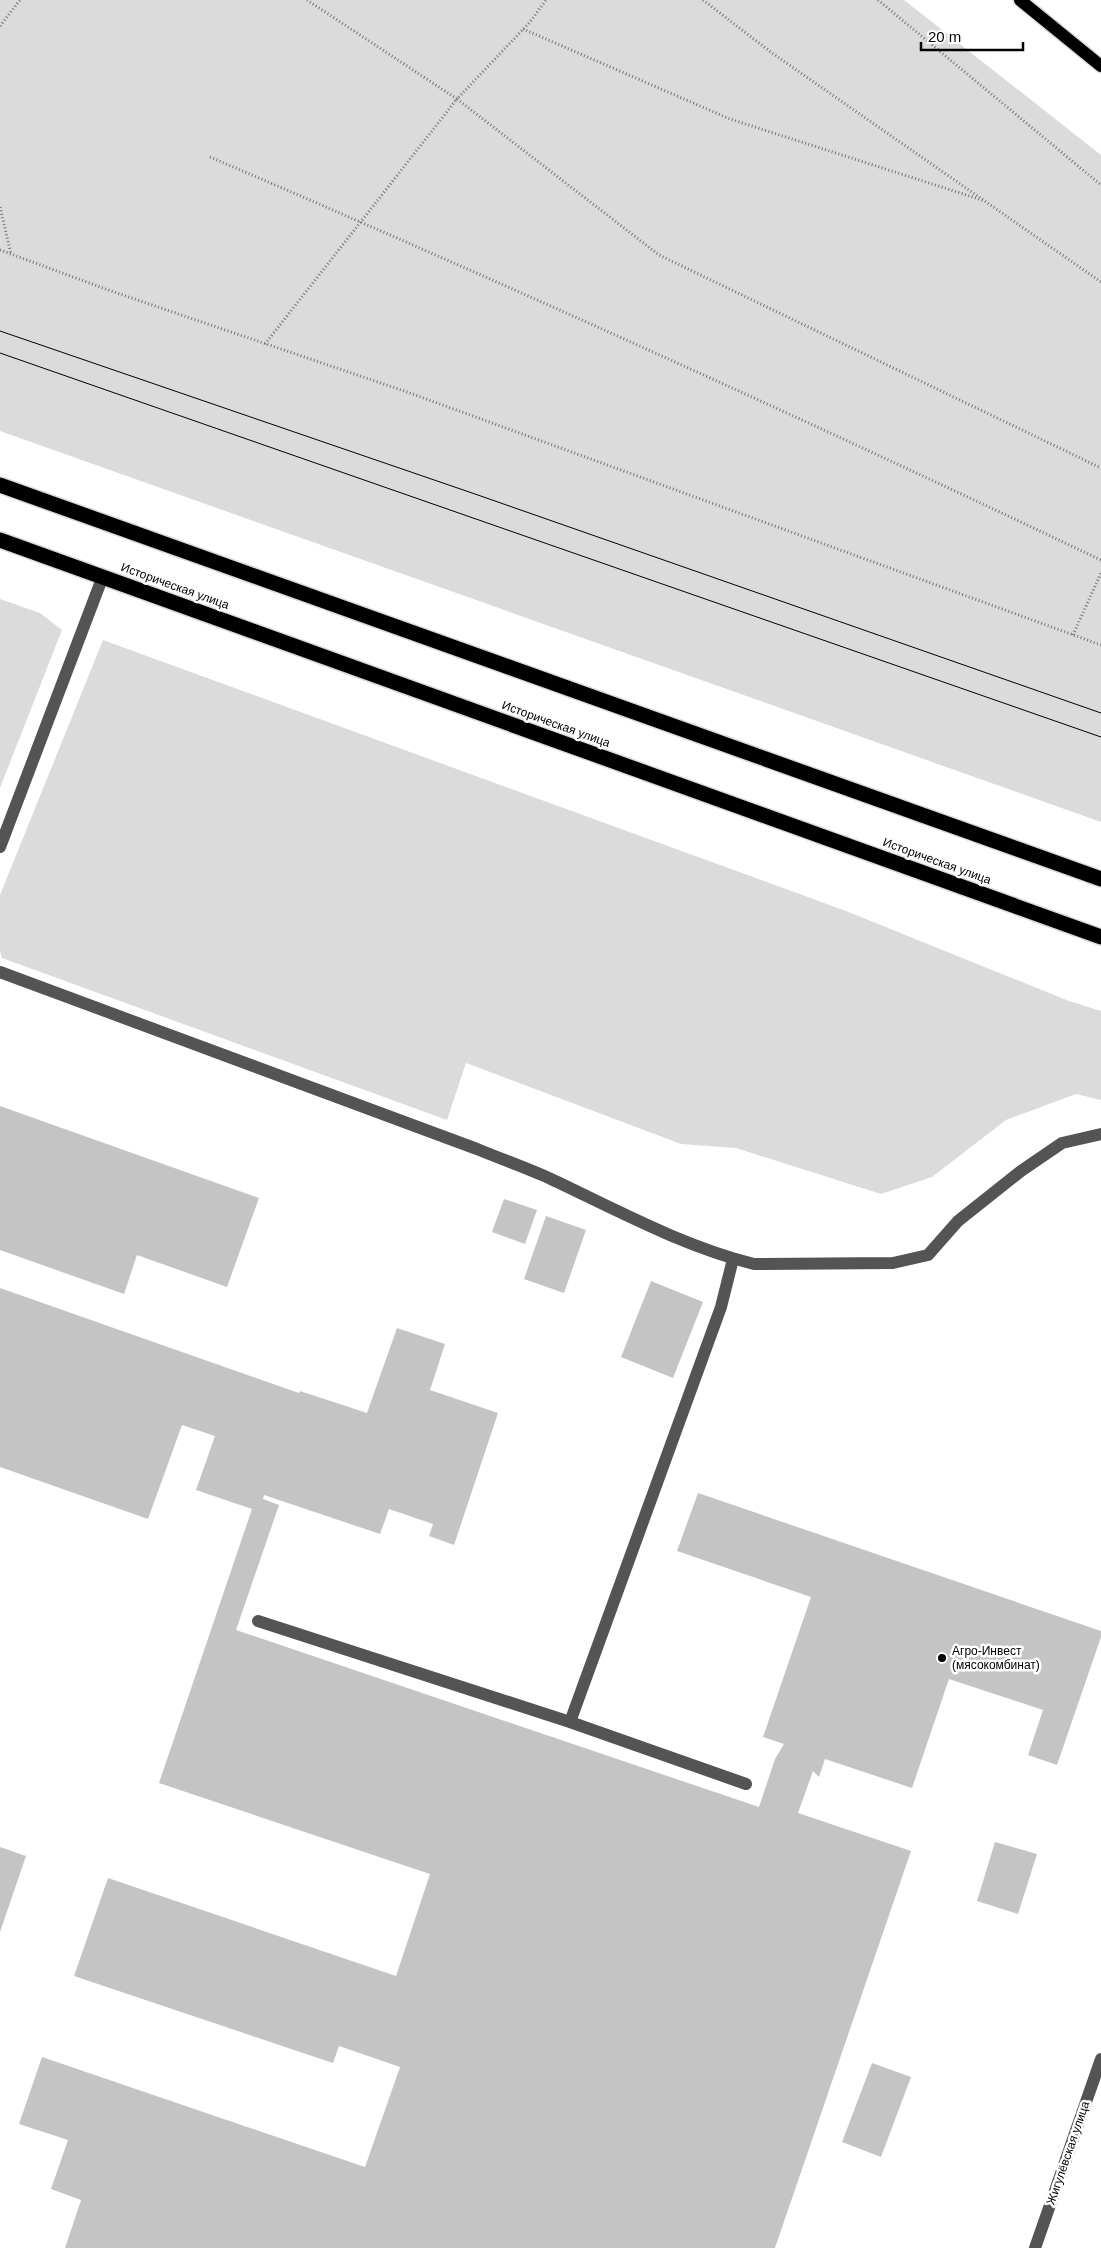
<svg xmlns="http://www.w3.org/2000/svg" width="1101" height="2248" viewBox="0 0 1101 2248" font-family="Helvetica,sans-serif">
<rect width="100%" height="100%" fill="#fff"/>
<path fill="#dbdbdb" d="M0,0H904L1101,155V822L0,431Z
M0,599L40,613L62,630L0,788Z
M103,640L846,911L1069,1001L1101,1011V1100L1076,1094L1006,1120L932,1177L881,1194L736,1148L681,1144L466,1063L447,1120L2,958L0,951V895Z"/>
<path fill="#c4c4c4" d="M0,1106L259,1198L227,1287L137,1255L124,1294L0,1250Z
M504,1199L537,1210L525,1244L492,1232Z
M546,1216L586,1230L564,1293L524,1279Z
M651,1281L703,1302L673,1378L621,1357Z
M0,1288L299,1393L300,1391L367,1413L397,1328L445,1344L430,1390L498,1413L454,1545L429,1536L433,1524L389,1509L380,1534L264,1495L263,1499L279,1505L236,1630L759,1807L775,1759L784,1744L763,1737L811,1597L677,1551L698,1493L1101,1631V1637L1057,1765L1028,1755L1043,1710L949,1679L912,1788L825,1759L819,1777L813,1771L798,1813L911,1851L775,2248H65L81,2200L51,2189L68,2140L19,2124L42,2057L365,2167L400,2067L339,2046L333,2063L74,1976L108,1878L396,1976L430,1874L159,1783L252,1509L196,1490L215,1436L182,1425L148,1519L0,1467Z
M995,1842L1037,1854L1018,1914L977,1901Z
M0,1847L26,1856L0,1932Z
M872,2063L911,2077L881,2157L842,2142Z"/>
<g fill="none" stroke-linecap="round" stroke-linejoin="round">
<g stroke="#dbdbdb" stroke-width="15">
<path id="major" d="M1020,0L1101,66"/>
</g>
<g stroke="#dbdbdb" stroke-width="18">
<path id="highway" d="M0,485L1101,879
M0,540L1101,937"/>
</g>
<path stroke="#767676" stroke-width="3" stroke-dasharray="1 2.5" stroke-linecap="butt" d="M307,0L457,99L530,22L546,0
M703,0L772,53L1101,282
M878,0L1101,185
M0,26L20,0
M523,29L730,119L985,201
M210,157C509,285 807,420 1101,560
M0,207L11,254
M0,250L111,291L407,392L1101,645
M265,344L457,99L659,255L1101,468
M1073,635L1101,573"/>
<path stroke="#545454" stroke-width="12" d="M0,847L103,576
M0,972L477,1149C501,1159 527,1168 551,1179C617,1210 682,1246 754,1264L893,1263L928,1255L958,1221L1021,1171L1062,1143L1101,1134
M258,1621L570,1722L721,1307L733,1259
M570,1722L746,1784
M1035,2248L1101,2059"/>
<use href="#major" stroke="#000" stroke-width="12"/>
<use href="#highway" stroke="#000" stroke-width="15"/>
<path stroke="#000" stroke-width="1" d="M0,331L475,494L1101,713
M0,353L1101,737"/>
</g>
<circle fill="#000" stroke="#fff" stroke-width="2" cx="942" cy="1658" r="5"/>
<g text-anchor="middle" stroke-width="5" stroke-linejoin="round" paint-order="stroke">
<g font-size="12" fill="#000" stroke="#fff">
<text transform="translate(175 586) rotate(20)" y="4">Историческая улица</text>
<text transform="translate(556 724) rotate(20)" y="4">Историческая улица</text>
<text transform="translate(937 861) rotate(20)" y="4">Историческая улица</text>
<text transform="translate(1068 2153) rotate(-71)" y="4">Жигулёвская улица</text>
</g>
<g font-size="12" fill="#000" stroke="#fff" text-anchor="start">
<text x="952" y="1655">Агро-Инвест<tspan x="952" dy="14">(мясокомбинат)</tspan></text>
</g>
</g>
<path d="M921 42v8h102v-8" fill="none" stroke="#000000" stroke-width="2.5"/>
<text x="928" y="42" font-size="15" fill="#000000" stroke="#ffffff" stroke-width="4" paint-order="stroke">20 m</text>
</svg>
